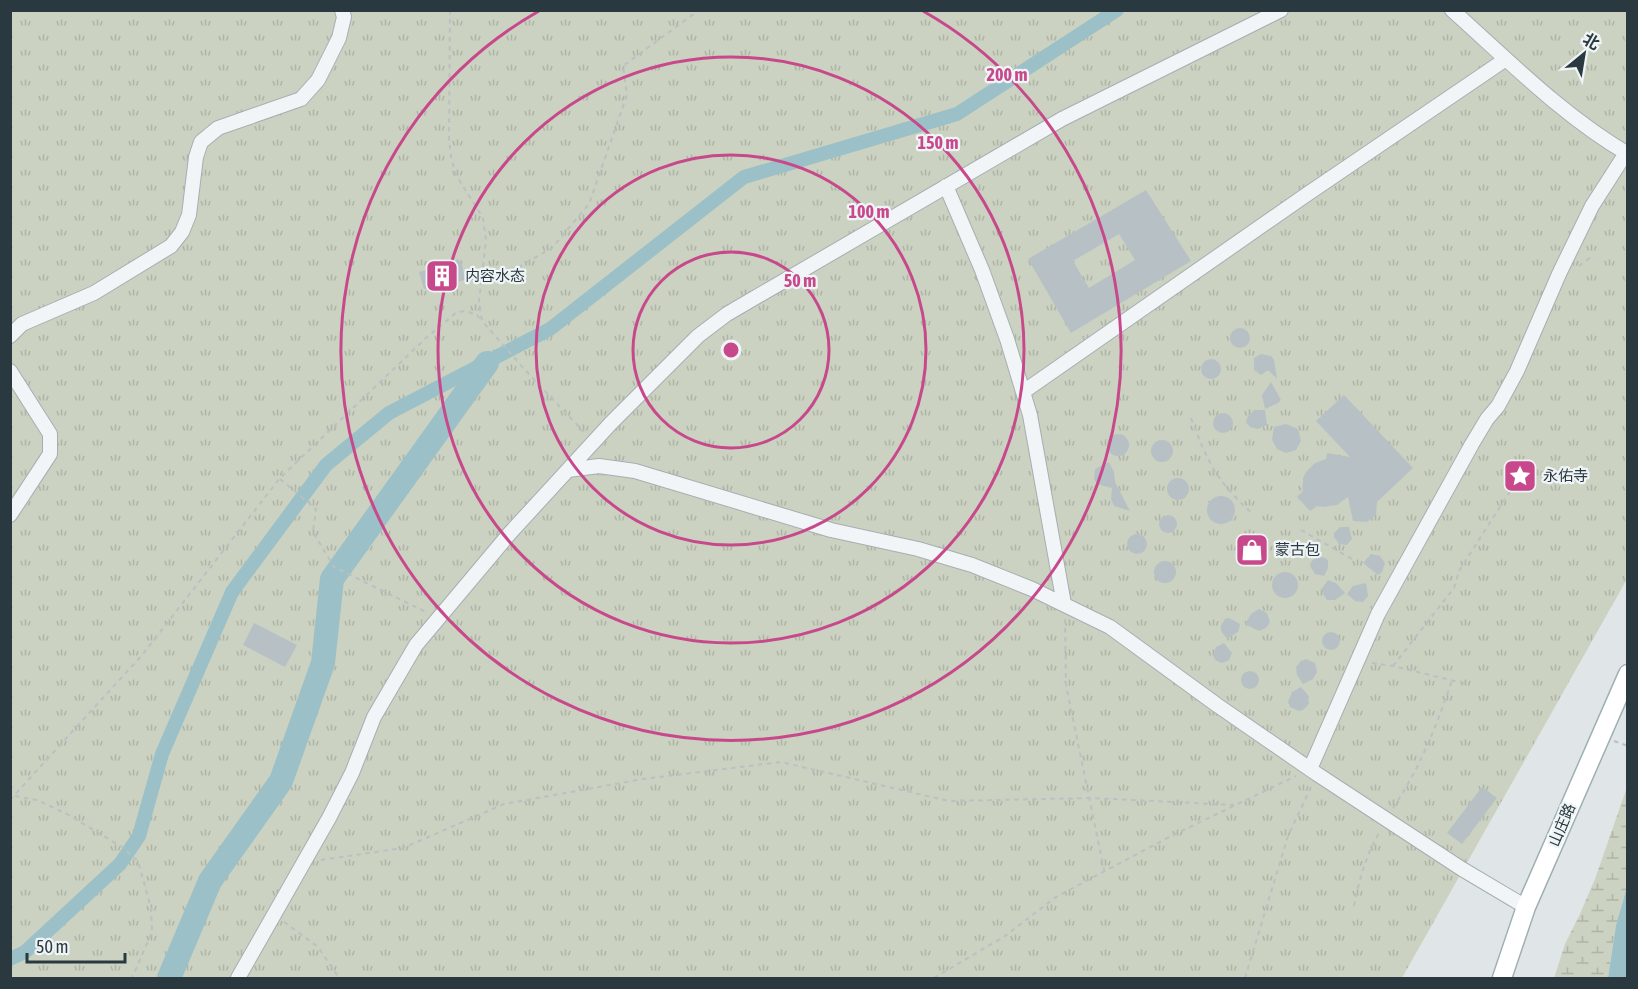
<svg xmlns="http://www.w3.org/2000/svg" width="1638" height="989" viewBox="0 0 1638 989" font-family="'Asap Condensed','Noto Sans SC',sans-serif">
<defs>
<pattern id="wetland-marsh" width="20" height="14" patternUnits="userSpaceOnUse" patternTransform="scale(1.5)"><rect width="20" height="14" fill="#cbd2c1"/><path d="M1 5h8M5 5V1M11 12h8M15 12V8" fill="none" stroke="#aeb5a7"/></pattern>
<pattern id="park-tufts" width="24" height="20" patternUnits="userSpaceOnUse" patternTransform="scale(1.5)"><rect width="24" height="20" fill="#cbd2c1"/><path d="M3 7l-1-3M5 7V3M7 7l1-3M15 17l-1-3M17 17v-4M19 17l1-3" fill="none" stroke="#aeb5a7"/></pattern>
</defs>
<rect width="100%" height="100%" fill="#e0e6e8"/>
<path fill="url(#wetland-marsh)" d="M1627,787V887L1616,925L1608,978H1554L1565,944L1579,916L1595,879Z"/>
<path fill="url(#park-tufts)" d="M10,11H1627V579L1402,978H11Z"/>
<path fill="#9cc0c7" d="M1627,887V978H1608L1616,925Z"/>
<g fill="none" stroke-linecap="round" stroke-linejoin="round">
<path stroke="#9cc0c7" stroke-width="14" d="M10,959L25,952L120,864L139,836L162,754L232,592L326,465L389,413L550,329L744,177L957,114L1117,10"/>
<path stroke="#9cc0c7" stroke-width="24" d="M169,978L210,881L281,781L323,663L332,579L487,363"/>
</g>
<path fill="#b7c1c5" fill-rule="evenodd" d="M1146,190L1191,261L1071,333L1028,259ZM1119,234L1135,260L1089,288L1073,261Z
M461,260L465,280L424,289L419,272Z
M1230 338a10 10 0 1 1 20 0a10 10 0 1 1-20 0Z
M1261,354L1271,356L1274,360L1277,379L1268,370L1261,375L1254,370V358Z
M1201 369a10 10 0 1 1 20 0a10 10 0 1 1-20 0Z
M1271,382L1281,400L1278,403L1265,409L1262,395Z
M1344,395L1413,468L1377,502L1376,515L1367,522L1353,521L1348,497L1337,505L1323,507L1317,506L1310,511L1297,497L1303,491V478L1306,472L1315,463L1326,459L1327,453L1350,457L1316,421Z
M1254,410H1265L1267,425L1258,429L1250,427L1246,422L1248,416Z
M1213 423a10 10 0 1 1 20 0a10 10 0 1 1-20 0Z
M1286,424L1298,429L1301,441L1296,450L1286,453L1277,449L1272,440L1274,427Z
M1107 445a11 11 0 1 1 22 0a11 11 0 1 1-22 0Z
M1151 451a11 11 0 1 1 22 0a11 11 0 1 1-22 0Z
M1109,462L1114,472L1115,482L1130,511L1114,506L1111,499L1112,488L1100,485L1094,480L1095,469Z
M1514,464L1536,477L1530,488L1508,475Z
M1167 489a11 11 0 1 1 22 0a11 11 0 1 1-22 0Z
M1207 510a14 14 0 1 1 28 0a14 14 0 1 1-28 0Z
M1159 524a9 9 0 1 1 18 0a9 9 0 1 1-18 0Z
M1340,527H1349L1352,539L1347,545L1339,544L1334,537V533Z
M1127 544a10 10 0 1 1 20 0a10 10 0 1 1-20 0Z
M1371,554L1380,556L1385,563L1382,572L1378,575L1363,563Z
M1317,556L1325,558L1328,560V568L1324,576L1315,574L1310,566L1311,562Z
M1154 572a11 11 0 1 1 22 0a11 11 0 1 1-22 0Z
M1272 585a13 13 0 1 1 26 0a13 13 0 1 1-26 0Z
M1328,580L1336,583L1345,593L1335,600H1327L1322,592V588Z
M1366,583L1368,596L1363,602L1355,601L1347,594L1353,586Z
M1259,609L1267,613L1270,622L1266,628L1259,631L1245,624L1251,614Z
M1229,618L1240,624L1238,632L1227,639L1221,631V625L1225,619Z
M254,623L297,645L285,667L243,645Z
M1322 641a9 9 0 1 1 18 0a9 9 0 1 1-18 0Z
M1224,643L1232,653L1229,660L1222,663L1215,660L1213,655L1216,647Z
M1306,659L1315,663L1317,672L1313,679L1303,684L1297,675L1296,667L1301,661Z
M1241 680a9 9 0 1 1 18 0a9 9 0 1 1-18 0Z
M1301,687L1308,695L1309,704L1303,710L1299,711L1290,707L1288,702L1292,692Z
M1482,787L1497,798L1462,844L1447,833Z"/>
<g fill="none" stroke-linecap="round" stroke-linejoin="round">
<g stroke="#a5afb2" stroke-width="16">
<path id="minor" d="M1452,10C1508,60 1563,116 1628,154
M946,186L982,270L1007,339L1030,415L1064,604
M10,336L22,324L94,293L171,246L182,232L189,215L196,157L201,142L218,128L301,99L318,80L339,38L344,17L342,10
M10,371L50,434V454L10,515
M1023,392L1303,197L1506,59
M568,470L599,466L635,471L831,530L918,549L972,565L1032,589L1110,627L1217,705L1317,774L1462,869L1526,907
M1310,769L1378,614L1472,444L1487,419L1498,406L1517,371L1559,274L1592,206L1626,153
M238,978L329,818L352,773L374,717L416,645L510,533L611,423L698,336L727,314L1062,119L1281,10"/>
</g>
<g stroke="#9fafb3" stroke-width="21">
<path id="major" d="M1502,978L1526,907L1628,674"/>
</g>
<path stroke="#bac0c3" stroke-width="2" stroke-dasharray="4.5 4.5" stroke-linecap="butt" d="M450,10L449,139L451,157L456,175L483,218L486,240L479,301L482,321L525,370L584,432
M1579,266L1591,257
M483,275L519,267L552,248L589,204L627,95L623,66L699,10
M1191,418C1208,463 1217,482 1253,514
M280,479L316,509L313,532L334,567L426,612
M1301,530L1354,560
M1065,619L1066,685L1104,870
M1372,663L1393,666L1467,684
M1393,666L1454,588L1459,571L1514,485
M1614,741L1628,746
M15,796L37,800L67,814L122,847L138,861L151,908L152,932L132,978
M10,800L143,654L280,478L426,338L457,312L466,311L477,315L482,321
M1393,808C1420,768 1437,725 1452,680
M321,860L403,848L504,804L643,779L781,762L949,801L1091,798L1234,805
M1354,906C1359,880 1366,855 1380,831
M284,922L318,947L339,978
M934,978L1005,936L1056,897L1169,837L1296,776
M1245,978L1288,836L1312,785"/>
<use href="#minor" stroke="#f2f5f7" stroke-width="14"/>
<use href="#major" stroke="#fff" stroke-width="18"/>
</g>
<g fill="none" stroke="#c8498b" stroke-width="3">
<circle cx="731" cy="350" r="98"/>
<circle cx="731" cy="350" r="195"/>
<circle cx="731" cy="350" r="293"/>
<path d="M923 11A390 390 0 1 1 539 11"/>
</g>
<defs>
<g id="building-square" transform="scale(1.725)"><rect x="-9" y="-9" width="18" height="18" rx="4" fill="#c8498b" stroke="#eff4f6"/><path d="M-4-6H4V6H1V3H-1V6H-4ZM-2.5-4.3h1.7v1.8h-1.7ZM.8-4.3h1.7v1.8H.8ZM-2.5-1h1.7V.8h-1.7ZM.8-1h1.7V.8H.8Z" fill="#fff"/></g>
<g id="sight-square" transform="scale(1.725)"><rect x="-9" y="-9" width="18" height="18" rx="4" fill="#c8498b" stroke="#eff4f6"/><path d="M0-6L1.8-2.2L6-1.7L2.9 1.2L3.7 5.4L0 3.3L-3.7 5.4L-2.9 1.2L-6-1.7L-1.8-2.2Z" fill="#fff"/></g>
<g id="shop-square" transform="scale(1.725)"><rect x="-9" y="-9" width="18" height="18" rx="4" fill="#c8498b" stroke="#eff4f6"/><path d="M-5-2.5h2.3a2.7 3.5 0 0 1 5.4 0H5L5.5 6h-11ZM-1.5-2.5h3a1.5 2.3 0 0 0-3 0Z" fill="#fff"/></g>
</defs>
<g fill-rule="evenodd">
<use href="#building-square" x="442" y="276"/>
<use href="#sight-square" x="1520" y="476"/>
<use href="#shop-square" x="1252" y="550"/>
</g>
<g text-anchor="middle" stroke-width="4.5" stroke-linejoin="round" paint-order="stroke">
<g font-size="15" fill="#29393f" stroke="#eff4f6" text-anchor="start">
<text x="465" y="281">内容水态</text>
<text x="1543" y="481">永佑寺</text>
<text x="1275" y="555">蒙古包</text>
</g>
<g font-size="15" fill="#29393f" stroke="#eff4f6">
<text transform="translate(1562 825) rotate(-67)" y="5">山庄路</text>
</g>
</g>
<circle cx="731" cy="350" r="9" fill="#c8498b" stroke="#eff4f6" stroke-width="3"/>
<g font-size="18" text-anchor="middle" font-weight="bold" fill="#c8498b" stroke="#eff4f6" stroke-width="4.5" stroke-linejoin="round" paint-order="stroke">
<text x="1007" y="81">200 m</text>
<text x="938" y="149">150 m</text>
<text x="869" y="218">100 m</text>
<text x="800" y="287">50 m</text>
</g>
<rect width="1638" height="989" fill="none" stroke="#29393f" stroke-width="24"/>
<g transform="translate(1584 54) rotate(30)" stroke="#eff4f6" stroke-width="4.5" paint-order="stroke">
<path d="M0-4.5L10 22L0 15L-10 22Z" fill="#29393f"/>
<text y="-9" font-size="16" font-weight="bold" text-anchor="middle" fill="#29393f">北</text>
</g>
<path d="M27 953v9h98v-9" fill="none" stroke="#29393f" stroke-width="3"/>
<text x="36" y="953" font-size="18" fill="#29393f" stroke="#eff4f6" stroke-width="4.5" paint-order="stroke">50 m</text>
</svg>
